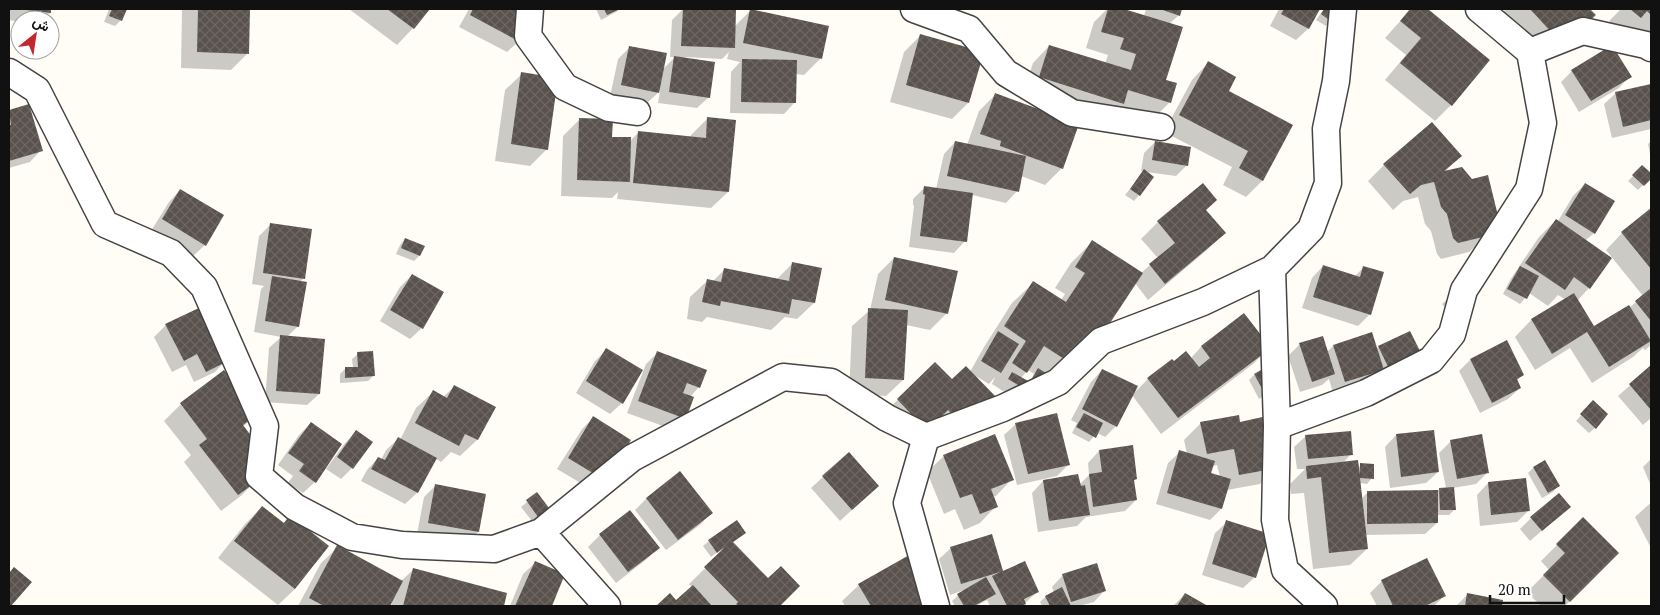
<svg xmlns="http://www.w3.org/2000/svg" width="1660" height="615" viewBox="0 0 1660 615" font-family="'PT Serif',Vazirmatn,serif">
<defs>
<pattern id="building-cross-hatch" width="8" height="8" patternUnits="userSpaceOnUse" patternTransform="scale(1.25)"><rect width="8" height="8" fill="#5a524d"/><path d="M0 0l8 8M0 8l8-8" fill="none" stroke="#6d6662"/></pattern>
</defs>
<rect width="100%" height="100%" fill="#fffdf5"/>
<path fill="#0003" fill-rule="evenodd" d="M9,9H50V13L42,20H20V22L9,20Z
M109,9H126L121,20L115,26L104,22Z
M182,9H249L248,53L231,70L181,68Z
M349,9H428L413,28L397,45Z
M469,9H525L519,41L507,52L459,27Z
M596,9H620L616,12L601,20Z
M683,9L735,10L734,27L750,11L827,27L820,59L804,75L795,74V102L784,114L730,113L731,72L740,62L727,59L729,52L722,59L684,57L709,97L697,108L658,103L660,91L646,104L610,97L618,59L630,47L663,69L675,57H670L672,20Z
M1107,9H1119L1144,16L1146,9H1181L1179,15L1169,24L1165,80L1170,102L1153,119L1023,93L1033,63L1049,46L1105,64L1108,55L1086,48L1094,22Z
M1279,9H1318L1308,29L1296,40L1270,26Z
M1324,9H1339L1326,26L1316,20Z
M1411,9H1426L1488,60L1451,105L1435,121L1385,80L1406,55L1385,38Z
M1506,9H1588L1594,15L1546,61L1502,13Z
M1621,9H1651V47L1630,27L1623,34L1609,21Z
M920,36L968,103L952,119L890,102L904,52Z
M1208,63L1227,92L1291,126L1262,181L1246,197L1223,185L1232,167L1164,132L1192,80Z
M1572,71L1630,76L1619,88L1579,112L1561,82Z
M522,74L547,149L530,166L495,161L505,90Z
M1651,85V129L1612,138L1604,104L1616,93Z
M995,95L1062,168L1045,185L1021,176L1017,191L1006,203L972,195L965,241L954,253L909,247L914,206L913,205V199L925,187L936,189L944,154L955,142L967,145L979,111Z
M28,106L41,150L30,162L9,168V112Z
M708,118L728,192L711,208L617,199L618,192L612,198L561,196L563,136L580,119L611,138L630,141L638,133L691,138V135Z
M1651,141V159L1648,144Z
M1155,142L1187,165L1176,176L1146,172L1139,195L1134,201L1125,195L1144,172L1141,171L1144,153Z
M1460,156L1444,173L1472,180L1487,176L1482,241L1469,252L1441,259L1437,254L1431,231L1425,224L1418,197L1403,201L1393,210L1368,181L1384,165Z
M1642,167L1651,177L1638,190L1628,181Z
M1585,184L1594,233L1585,241L1589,288L1577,301L1594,328L1629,308L1643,296L1606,250L1622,233L1651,211V345L1645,350L1643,348L1633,357L1592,383L1570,348L1535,370L1515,337L1531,320L1566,300L1558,295L1548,306L1529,293L1520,304L1503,294L1510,280L1539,237L1556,220L1558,221L1573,196Z
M1202,185L1205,211L1224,233L1207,250L1148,300L1135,283L1029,401L1010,389L1006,393L992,384L995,377L989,384L974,375L978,414L948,443L931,426L910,446L881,416L935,364L952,381L970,372L984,347L1012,303L1033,283L1061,300L1065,294L1055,288L1071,263L1092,242L1141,273L1158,258L1141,239L1158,222ZM1028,370L1034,374L1029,383L1021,378Z
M180,190L205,245L193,256L151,231L169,202Z
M270,225L304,278L300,282L298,326L287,337L319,394L307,405L265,402L269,348L281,337L254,332L261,289L264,286L252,284L259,236Z
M405,239L419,256L414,261L396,254L400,245Z
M894,258L947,313L930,330L906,325L903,380L886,396L849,394L852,326L870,310L878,274Z
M793,263L814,303L797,319L785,317L771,330L707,317L702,322L687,319L690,297L707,281L712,282L724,270L776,280Z
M1323,266L1355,276L1364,267L1370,314L1358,326L1302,308L1312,278Z
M412,275L422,328L410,339L380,321L400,287Z
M1458,290L1450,314L1442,304Z
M1244,315L1269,348L1253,364L1161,434L1132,395L1116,426L1105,437L1097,433L1089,442L1072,433L1077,423L1071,420L1091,382L1102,370L1132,395L1148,379L1173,363L1191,358L1201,347Z
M166,325L226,360L215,372L194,382L186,365L172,372L154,337Z
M1300,344L1327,352L1333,346L1376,349L1379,347L1419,352L1450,354L1333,393L1329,379L1322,385L1300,392L1288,356Z
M606,350L622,403L610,414L576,393L595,361Z
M657,353L699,387L690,397L693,398L674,430L627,413L646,364Z
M358,354L373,376L368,381L340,383V374L345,369L353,368L352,359Z
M1470,360L1523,375L1516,381L1520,388L1508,399L1480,413L1459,371Z
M1651,367V418L1643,425L1618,396Z
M223,372L256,414L243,427L258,478L242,495L221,511L184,462L191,455L164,421L181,404Z
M1254,375L1272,391L1259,399L1249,380Z
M454,387L494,408L477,440L460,456L451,452L441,462L435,458L417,493L405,504L361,481L367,470L378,458L381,460L386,450L398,439L400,440L416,408L433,392L443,397Z
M1593,402L1595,428L1589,433L1576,421Z
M593,418L594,491L557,469L582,429Z
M311,423L341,444L315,482L303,493L288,483L293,476L278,465L299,435Z
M1201,423H1239L1277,467L1260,484L1227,490L1221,509L1210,520L1156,504L1168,463L1180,452L1187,454L1184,440ZM1217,465L1220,477L1210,474L1212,466Z
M1016,424L1069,464L1057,476L1017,485L1004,435Z
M357,431L352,468L341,479L326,469L345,443Z
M1396,435L1438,472L1426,483L1390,488L1385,447Z
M1306,436L1351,454L1343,463L1358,468L1361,465L1372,478L1367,484L1360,483L1361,499L1368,492H1436L1439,489L1446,488L1439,453L1451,441L1487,473L1476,484L1453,488L1455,509L1449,515H1437V523L1425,534L1365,535L1367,549L1350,565L1313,569L1304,493L1291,494L1290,484L1305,469H1297L1294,447Z
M1131,447L1136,479L1133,481L1136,500L1125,511L1086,517L1077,526L1038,532L1032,493L1043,481L1077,476L1079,485L1089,475L1088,463L1099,451Z
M849,453L866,497L840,521L811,488Z
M944,456L1012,479L996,496L993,497L996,506L980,523L964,530L955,509L944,514L927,472Z
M1651,459V486L1643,467Z
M1533,468L1558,486L1553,492L1542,498L1528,473Z
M1488,483L1529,510L1517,522L1480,526L1477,495Z
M435,486L478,532L467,543L417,534L424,497Z
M537,494L542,514L532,521L521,507Z
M647,498L711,513L700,525L666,550L635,510Z
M1651,503V548L1635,517L1647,506Z
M262,507L283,524L290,517L295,589L278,605L218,558L245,524Z
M1569,507L1530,541L1520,529L1531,518Z
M630,512L658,548L647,559L616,583L588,547L600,535Z
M1583,519L1618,553L1565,606H1541L1527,592L1549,570L1541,561Z
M1227,522L1255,577L1243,588L1202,575L1215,533Z
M744,533L732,543L768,580L799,586L779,606H657L670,595L676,602L692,587L689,584L729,545L728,544L711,557L703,546L709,541Z
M338,547L401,581L413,570L506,594L503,606H391L392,600L388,606H298L321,563Z
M951,548L1002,572L1038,591L1022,606H990L987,600L976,606H955L952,601L964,590L950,595L939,559Z
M1426,560L1444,596L1434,606H1377L1370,593L1382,581Z
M535,563L564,575L550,606H510L523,574Z
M1063,575L1105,590L1094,602L1079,606H1042L1040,602L1045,597L1054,593L1052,587Z
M859,585L940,606H845L842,601Z
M1185,594L1205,606H1173Z
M1468,594L1502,601L1501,606H1456Z"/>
<path fill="url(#building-cross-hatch)" d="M26,9H51V13L26,10Z
M112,9H127L122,21L109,16Z
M198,9H250L249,54L197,52Z
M387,9H430L414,29Z
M473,9H526L520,42L470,15Z
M604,9H620L607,15Z
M683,9H736L735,48L681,46Z
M750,9L829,26L822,59L743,43Z
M1108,9H1124L1183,27L1166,80L1177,83L1171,103L1128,90L1124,104L1039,77L1049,45L1131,70L1136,54L1120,49L1124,38L1101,32Z
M1160,9H1182L1180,16Z
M1284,9H1320L1309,29L1281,14Z
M1324,9H1341L1332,22L1321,14Z
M1410,9H1428L1490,60L1452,106L1400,63L1421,38L1400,21Z
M1530,9H1590L1596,15L1563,45Z
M1630,9H1651V15L1647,11L1641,18Z
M920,34L984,52L969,103L906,85Z
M1612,45L1632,77L1591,101L1571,70Z
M629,46L667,53L659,93L621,85Z
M674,56L715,62L710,98L669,92Z
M742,59L797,60L796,103L741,102Z
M1208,61L1236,77L1229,91L1293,125L1263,181L1239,168L1248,151L1179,115Z
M521,72L558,78L548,150L511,144Z
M1651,84V120L1623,127L1615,92Z
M995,93L1079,124L1063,169L1000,146L1001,141L980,134Z
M29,104L43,151L9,161V125H11L9,110Z
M707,117L736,120L729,192L633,183L638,131L706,138Z
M579,118L613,119L612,137H631L630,182L577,180Z
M1432,122L1462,156L1444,171L1462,167L1472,179L1488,175L1500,224L1487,236L1458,243L1453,238L1447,214L1441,207L1434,182L1421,185L1410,194L1383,164Z
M955,141L1026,156L1019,192L947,176Z
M1155,141L1191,147L1188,166L1152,160Z
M1642,165L1651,173V179L1644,186L1632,175Z
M1144,169L1154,177L1140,196L1130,189Z
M1203,183L1217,200L1206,210L1226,233L1165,284L1149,264L1175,243L1157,221Z
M1585,183L1615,201L1595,234L1565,215Z
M924,186L973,193L967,242L920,236L925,195L923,194Z
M180,189L224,215L206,246L162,219Z
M1651,208V269L1621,232Z
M1556,219L1612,258L1590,289L1574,277L1565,290L1525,263Z
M270,223L312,229L305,279L263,273Z
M405,238L425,246L420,256L401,248Z
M1092,240L1143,273L1110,323L1083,371L1044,346L1027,373L1012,363L1026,341L1004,326L1033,281L1066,302L1085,273L1075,267Z
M894,257L958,271L948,314L885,300Z
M792,262L822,268L815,303L792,299L789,314L721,301L720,306L702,302L707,279L721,282L724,268L789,281Z
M1323,265L1360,277L1363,266L1384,272L1371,315L1313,297Z
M1520,266L1539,276L1527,299L1507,289Z
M412,274L444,292L423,329L390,310Z
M272,276L307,282L299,327L265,321Z
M1651,288V321L1635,301Z
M1574,293L1594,326L1629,305L1651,341L1609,367L1587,332L1552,354L1531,319Z
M201,307L228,361L206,372L197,354L184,361L165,324Z
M868,308L908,310L904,380L865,378Z
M1244,313L1271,348L1178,418L1147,378L1172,359L1174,361L1186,351L1199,367L1210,358L1201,346Z
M998,331L1019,344L1001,373L981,361Z
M1410,331L1420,351L1444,339L1395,381L1378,346Z
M1372,332L1384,370L1345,382L1333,345Z
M280,335L325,339L320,394L276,391Z
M1323,336L1335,374L1312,382L1299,343Z
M1507,340L1524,375L1517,379L1521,388L1492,403L1470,359Z
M606,348L643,370L623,404L586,381Z
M373,351L375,376L345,378V367H358L357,352Z
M657,351L707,370L700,388L687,383L683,393L694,397L686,419L638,401Z
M935,362L952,379L966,366L996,397L965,427L948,410L927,431L897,399Z
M1651,365V410L1629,384Z
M1268,366L1265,394L1254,374Z
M1038,368L1049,375L1036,396L1008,379L1012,372L1030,382Z
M1102,369L1138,386L1117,427L1082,409Z
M224,370L257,414L243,425L263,452L260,479L238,495L199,445L207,439L180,403Z
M454,385L496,407L478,440L465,434L459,446L415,423L433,390L447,398Z
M1593,400L1608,414L1596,429L1580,414Z
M1057,413L1070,465L1028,474L1015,423Z
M1084,413L1103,423L1096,438L1076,427Z
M1239,415L1240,422L1267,416L1278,468L1239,475L1234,449L1207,454L1200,422Z
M593,416L631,440L606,481L568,458Z
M311,422L342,444L316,483L299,471L304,464L288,453Z
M356,430L373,442L353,469L337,457Z
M1434,430L1439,472L1401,477L1396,434Z
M1351,431L1353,455L1308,459L1305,435Z
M995,434L1014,480L991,489L998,507L980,514L972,494L960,498L943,455Z
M1482,434L1489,473L1457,479L1450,440Z
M398,437L437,458L418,493L371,469L378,457L385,460Z
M1133,445L1137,479L1134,480L1137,500L1093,507L1089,474L1102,472L1099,450Z
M1179,450L1215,461L1211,473L1231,479L1222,509L1167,493Z
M849,452L879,486L852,510L822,476Z
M1358,460L1360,475V463L1374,464V479L1360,478L1368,549L1329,553L1321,477L1307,479L1306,466Z
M1545,460L1560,486L1548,493L1533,467Z
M680,471L713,513L678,540L646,498Z
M1078,474L1081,486L1085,485L1090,515L1049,521L1043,480Z
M1526,478L1530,511L1491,515L1488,482Z
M435,484L486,494L479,532L428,523Z
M1454,487L1456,510H1440L1439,488Z
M1438,490V523L1367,524V491Z
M537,492L549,508L538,517L526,500Z
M1559,493L1571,507L1542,531L1530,517Z
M262,506L284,523L290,515L329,546L295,589L234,541Z
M630,510L660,548L628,572L599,534Z
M1583,517L1619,553L1570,602L1543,575L1565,553L1556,544Z
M737,520L746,533L733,542L768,578L781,566L800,586L780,606H739L736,604L738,602L704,567L725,547L717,553L708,540Z
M1226,520L1270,534L1256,578L1212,564Z
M992,534L1003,571L1025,561L1039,592L1024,599L1026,604L1022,606H1007L992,576L1000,572L961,584L950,547Z
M337,545L403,581L390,606H324L309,598Z
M911,554L941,606H871L858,584Z
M1427,558L1446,596L1425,606H1393L1381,580Z
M535,561L565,574L552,606H515Z
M1097,563L1106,591L1071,602L1062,574Z
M14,567L32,582L11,606H9V573Z
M413,568L507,593L504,606H403Z
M986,577L996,594L974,606H964L957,594Z
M693,585L712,606H656L670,593L676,600Z
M1062,587L1071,606H1050L1045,596Z
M1185,593L1208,606H1177Z
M1467,593L1503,600L1502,606H1465Z"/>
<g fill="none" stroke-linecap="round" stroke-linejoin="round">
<g stroke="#444" stroke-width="29">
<path id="minor" d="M530,9L528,36L565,87L609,108L637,112
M914,9L969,29L1006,73L1072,113L1161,127
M1530,52L1583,31L1646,45L1651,48
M9,72L37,90L105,224L171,253L204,287L265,426L259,476L295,507L352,537L402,545L494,549L541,532L632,458L783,377L831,382L887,418L926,437L1003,408L1058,382L1101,341L1203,302L1272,269L1311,229L1328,183L1326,129L1336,81L1343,9
M1272,269L1277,426L1275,520L1285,570L1324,606
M1277,426L1366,393L1431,360L1452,334L1464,290L1529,189L1543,123L1530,52L1479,9
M926,437L907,503L936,606
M541,532L607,606"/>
</g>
<use href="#minor" stroke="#fff" stroke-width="26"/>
</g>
<rect width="1660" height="615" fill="none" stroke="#111111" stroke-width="20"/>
<g transform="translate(35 35) rotate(30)"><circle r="24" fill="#ffffff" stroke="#a0a0a0"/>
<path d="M0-4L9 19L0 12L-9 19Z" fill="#c4262e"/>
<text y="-8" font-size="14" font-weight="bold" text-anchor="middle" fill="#111111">ش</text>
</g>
<path d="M1490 595v8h74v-8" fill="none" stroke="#111111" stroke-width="2.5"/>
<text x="1498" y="595" font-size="15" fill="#111111" stroke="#ffffff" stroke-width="4" paint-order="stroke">20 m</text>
</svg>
